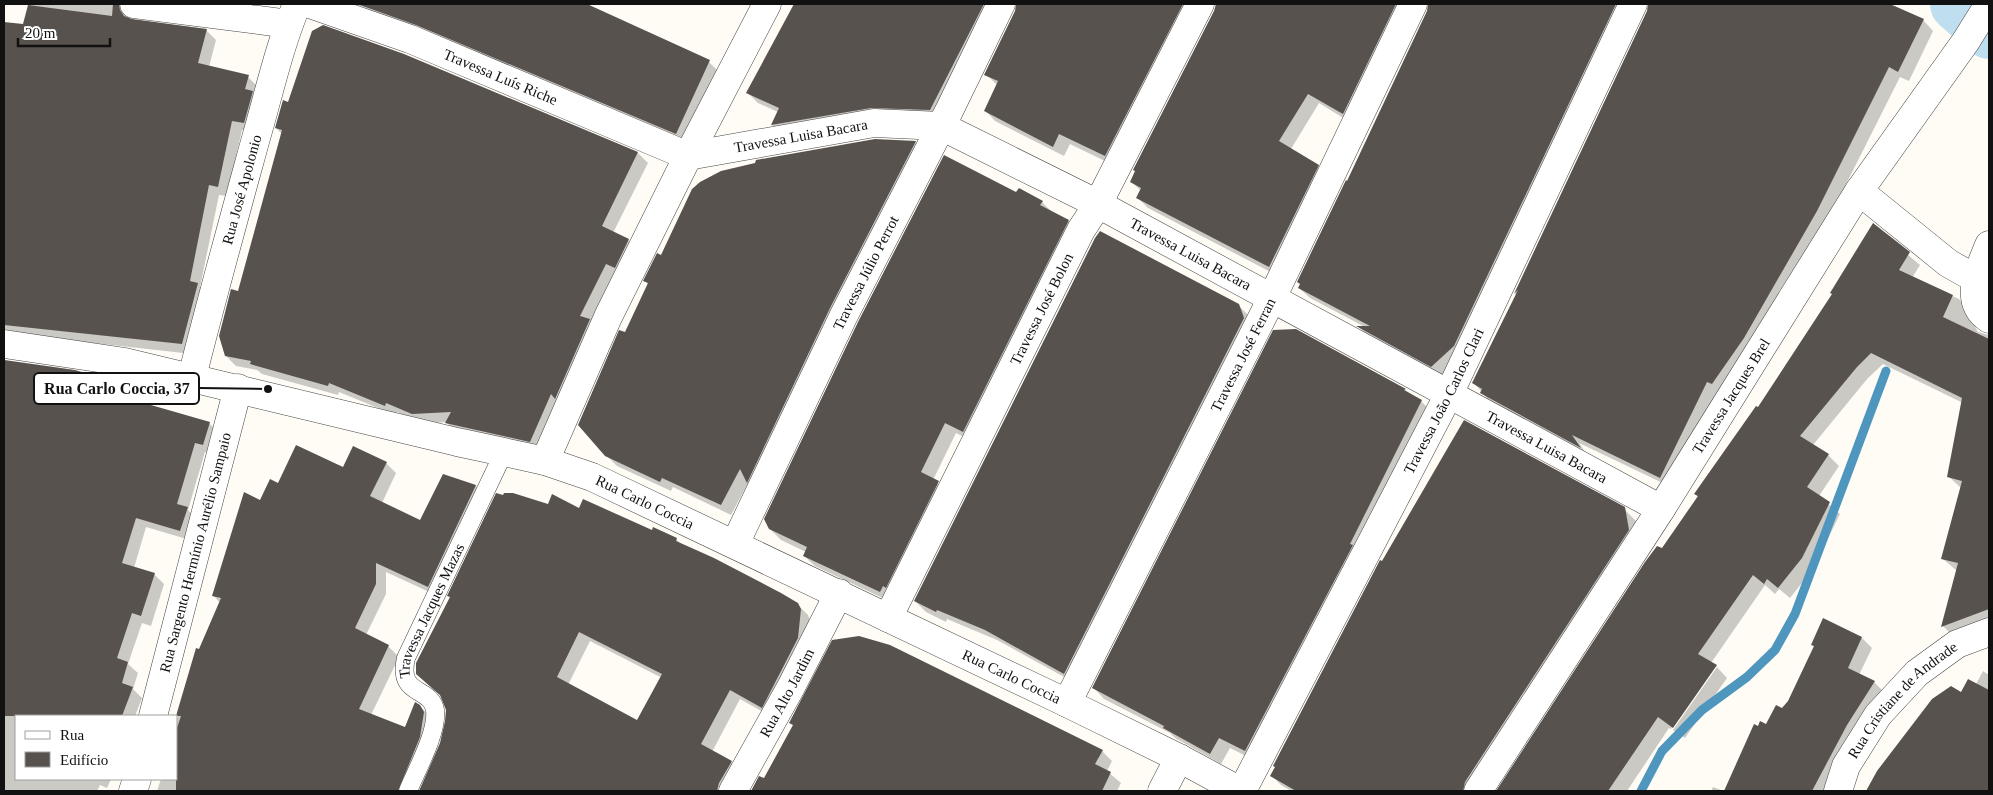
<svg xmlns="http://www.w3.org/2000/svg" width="1993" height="795" viewBox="0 0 1993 795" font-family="'Times New Roman',serif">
<rect width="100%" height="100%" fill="#fefcf5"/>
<path fill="#0003" fill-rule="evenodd" d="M29,4H133L128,12L129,20L206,30L216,40L209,67L248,77L258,87L254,132L242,130L227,196L219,195L200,287L207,294L192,354L13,334L4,331V23L24,25Z
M352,4H584L709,62L719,72L686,143L371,15L364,7Z
M794,4H1001L940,120L783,135L772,125L778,112L758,103L748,93Z
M1018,4H1200L1115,166L1070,144L1064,156L995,121L985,110L997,85L986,74L1016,11Z
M1217,4H1413L1353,124L1319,103L1291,149L1318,166L1328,176L1280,277L1148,208L1138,198L1141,191L1131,181L1215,12Z
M1430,4H1632L1465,356L1442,376L1368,336L1359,327H1365L1310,298L1299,288L1428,11Z
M1649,4H1887L1923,20L1933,31L1909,81L1900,77L1827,222L1723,394L1717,392L1671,487L1579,443L1588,456L1491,403L1474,383L1517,295L1515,294L1648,11Z
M404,55L638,153L648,163L613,233L628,240L639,250L540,451L457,433L446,422L423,424L397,412L395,415L339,392L338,395L262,374L257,370L236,366L226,356L239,292L282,134L276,128L289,104Z
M875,140L916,142L926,152L758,492L748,483L731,515L673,487L671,491L617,466L606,455L625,334L648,284L645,281L662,257Z
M1017,194L1042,202L1052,212L1068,221L1079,231L974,442L956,433L933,480L949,493L891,602L815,566L804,556L806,552L781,540L770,529Z
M1873,225L1920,265L1912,278L1959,299L1971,311L1973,323L1978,332L1989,335V625L1954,637L1943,626L1957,571L1943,559L1961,488L1948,476L1963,403L1883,364L1868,378L1813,445L1828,455L1839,466L1819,496L1840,514L1813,569L1790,598L1779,589L1775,594L1765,585L1711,663L1717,667H1714L1671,729L1669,728L1627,791H1498L1646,562L1663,550L1699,498L1695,494L1758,408L1833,295Z
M1238,305L1249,316L1075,683L997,640L947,619L946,622L926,612L915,601Z
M1295,330L1405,390L1421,401L1432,412L1256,761L1230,748L1221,764L1175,738L1170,733L1104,699L1094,688Z
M4,360L74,372L139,390L150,400L148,406L209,423L219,433L213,454L205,452L188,510L197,519L190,540L146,527L134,568L154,574L164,584L151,626L142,623L128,664L138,673L133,689L142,698L135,716H16V779H111L107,788L100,785L97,791H4Z
M1464,422L1626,511L1636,521L1638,540L1475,791H1291L1281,785L1271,775L1383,563Z
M386,463L396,473L382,503L420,522L444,475L476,486L486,497L438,596L386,572V594L366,635L388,646L399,657L371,715L406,729L420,706L430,717L411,791H157L161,779H176V723L197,650L199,651L220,603L213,595L260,502L278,484L344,469Z
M549,506L579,509L676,539L683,546L797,604L808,615L810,620L772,717L740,699L712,752L731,762L741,772L725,791H421L441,744L447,719V709L442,697L424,681ZM590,641L662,678L638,722L568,685Z
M1862,638L1872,648L1859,675L1874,682L1884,692L1830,778L1824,791H1726L1755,726L1759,727L1766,725L1789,702L1815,647L1812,645Z
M1717,667L1727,678L1685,738L1673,730Z
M1983,671L1989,675V791H1868L1878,771L1962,693L1976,684Z
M1102,751L1112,761L1107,771L1121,783L1117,791H752L760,777L764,780Z
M1713,787L1724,791H1711Z"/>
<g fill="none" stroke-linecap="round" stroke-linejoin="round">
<path stroke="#4f96bf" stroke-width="9" d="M1641,791L1662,751L1702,710L1747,677L1775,650L1795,614L1886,371"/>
<path stroke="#bfdff0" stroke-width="56" d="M1958,4L1989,31"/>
</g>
<path fill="#58524e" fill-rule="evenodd" d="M113,4H119L120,10L124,16L132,19L207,29L198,63L249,75L245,89L253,91L244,123L232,121L218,187L209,185L190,281L198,283L182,344L4,325V22L23,24L28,5L112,16Z
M361,4H587L710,60L676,134L416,25L360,5Z
M794,4H984L930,110L871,108L771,125L779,108L746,93Z
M1016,4H1183L1105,156L1059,134L1053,147L984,111L998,81L984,75L1015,11Z
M1216,4H1396L1343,114L1308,94L1279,141L1319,165L1269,267L1136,198L1141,188L1130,182L1135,171L1133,170L1214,11Z
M1428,4H1616L1454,346L1431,367L1356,326H1370L1298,288L1300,284L1297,282L1346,180L1347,181L1427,11Z
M1648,4H1890L1924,19L1898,72L1889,67L1817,211L1744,338L1712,384L1707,382L1660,478L1572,435L1581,448L1480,393L1482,389L1472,383L1518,290L1514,294L1647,11Z
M323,25L404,54L638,152L602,226L629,239L615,268L606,264L580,316L590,319L555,399L551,394L530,442L445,423L451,412L412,414L386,403L385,406L329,383L328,386L250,364L251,361L225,356L219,336L231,289L238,291L282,130L275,128L283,100L288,102L312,31Z
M875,139L916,141L830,308L747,483L740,469L721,505L662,478L660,482L605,456L578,425L619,330L625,332L648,283L643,281L657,253L661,255L692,189L700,182L721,171L755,163L756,160Z
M944,155L1016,192L1019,188L1043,201L1040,205L1069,220L963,432L945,423L921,472L939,481L886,588L883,586L880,592L803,556L807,547L769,529L764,519L858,322Z
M1873,223L1910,252L1899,270L1953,295L1943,317L1989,339V609L1941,627L1958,563L1941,559L1962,481L1947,477L1962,398L1871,353L1857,367L1800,436L1829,454L1807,487L1830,502L1802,558L1778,588L1767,579L1764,584L1753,575L1698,654L1717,665L1673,728L1658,717L1608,791H1496L1645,562L1657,546L1662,548L1698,496L1694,494L1756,406L1758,407L1832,294L1830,293Z
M1100,231L1239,304L1244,318L1064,674L985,630L937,610L936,612L914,601L1095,238Z
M1296,329L1406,389L1404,390L1422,400L1350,544L1353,545L1245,751L1219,738L1210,754L1163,728L1164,726L1092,688L1273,330Z
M4,360L75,370L140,389L137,401L210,422L203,445L195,443L177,504L188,507L180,531L136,518L122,563L155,573L141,616L132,613L117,658L128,662L122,683L133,687L122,716H4Z
M1464,420L1625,507L1629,530L1465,782L1463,791H1296L1270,776L1275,767L1273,766L1380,560L1382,561Z
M296,445L343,467L353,446L387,462L370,496L420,520L443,474L476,485L428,587L376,563V584L355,628L389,645L359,709L405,727L415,702L420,705L424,712L420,737L398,791H176V731L181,716H176L196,648L199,649L221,598L212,596L244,492L260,500L270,479L278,483Z
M496,493L503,495L504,493H513L548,504L552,494L579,508L583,499L652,530L653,527L677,538L676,541L714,558L781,593L798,603L801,609L798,638L762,708L730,690L701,744L732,761L719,783L717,791H419L440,743L445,721L446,710L440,695L416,674V663L450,597L447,596ZM579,632L662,674L637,720L557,677Z
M1823,618L1862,637L1848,668L1875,681L1847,725L1812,791H1724L1754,724L1758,726L1760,721L1766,724L1776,705L1782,708L1788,701L1814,646L1811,645Z
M859,636L890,645L1103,750L1095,764L1111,772L1102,791H751L759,776L764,778L793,725L789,723L832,640Z
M1968,679L1989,690V791H1866L1877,771L1932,699L1951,686L1961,692Z"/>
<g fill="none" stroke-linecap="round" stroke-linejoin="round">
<g stroke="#444" stroke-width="19">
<g id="service">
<path id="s1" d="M408,791C416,771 438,732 435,710C431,686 397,697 406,658L504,452"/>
</g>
</g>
<g stroke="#444" stroke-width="29">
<g id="minor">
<path d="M134,4L289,24"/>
<path id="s2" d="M310,4L410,39L688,156L874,123L941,126L1098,204L1661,509"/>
<path d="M1859,191L1948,263L1976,279"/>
<path d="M1989,245C1980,268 1962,301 1989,319"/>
<path id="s3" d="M4,344L125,362L457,442L545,461L592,477L1067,703L1179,758L1240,791"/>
<path id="s4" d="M192,377C212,297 234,218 256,138C269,93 279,47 297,4"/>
<path d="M545,461L608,317L688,156L767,4"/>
<path id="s5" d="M735,544L844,315L949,111L1001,4"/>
<path id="s6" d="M888,618L1081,230L1098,204L1200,4"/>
<path id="s7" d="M1067,703L1272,298L1413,4"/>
<path id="s8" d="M153,716L238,388"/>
<path d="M133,791L137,779"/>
<path id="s9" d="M733,791L791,687L839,593"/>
<path d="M1162,791L1179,758"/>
<path id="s10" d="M1242,791L1449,394L1633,4"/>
<path id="s11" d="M1478,791L1661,509L1859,191L1966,41L1989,4"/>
<path id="s12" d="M1838,791L1846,766L1878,715L1917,673L1957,644L1989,632"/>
</g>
</g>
<use href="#service" stroke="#fff" stroke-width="18"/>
<use href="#minor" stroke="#fff" stroke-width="28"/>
</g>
<g text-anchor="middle" stroke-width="5" stroke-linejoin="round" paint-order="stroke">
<g font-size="15" fill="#111" stroke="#fff">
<text dy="5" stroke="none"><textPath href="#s2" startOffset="204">Travessa Luís Riche</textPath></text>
<text dy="5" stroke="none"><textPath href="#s2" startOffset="522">Travessa Luisa Bacara</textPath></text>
<text dy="5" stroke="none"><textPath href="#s4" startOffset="194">Rua José Apolonio</textPath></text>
<text dy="5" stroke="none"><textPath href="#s2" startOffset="944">Travessa Luisa Bacara</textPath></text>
<text dy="5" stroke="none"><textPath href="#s5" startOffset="301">Travessa Júlio Perrot</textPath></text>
<text dy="5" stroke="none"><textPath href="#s6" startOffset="345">Travessa José Bolon</textPath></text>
<text dy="5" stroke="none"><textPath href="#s7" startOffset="390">Travessa José Ferran</textPath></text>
<text dy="5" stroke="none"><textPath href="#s11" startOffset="469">Travessa Jacques Brel</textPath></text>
<text dy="5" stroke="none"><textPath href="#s10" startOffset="439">Travessa João Carlos Clari</textPath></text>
<text dy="5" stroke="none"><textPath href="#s2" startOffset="1349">Travessa Luisa Bacara</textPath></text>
<text dy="5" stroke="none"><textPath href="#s3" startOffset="662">Rua Carlo Coccia</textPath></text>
<text dy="5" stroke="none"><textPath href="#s8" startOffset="169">Rua Sargento Hermínio Aurélio Sampaio</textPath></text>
<text dy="5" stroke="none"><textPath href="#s1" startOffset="204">Travessa Jacques Mazas</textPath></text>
<text dy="5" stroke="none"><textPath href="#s3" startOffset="1068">Rua Carlo Coccia</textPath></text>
<text dy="5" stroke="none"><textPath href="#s9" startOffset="112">Rua Alto Jardim</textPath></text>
<text dy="5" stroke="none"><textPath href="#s12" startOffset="114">Rua Cristiane de Andrade</textPath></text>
</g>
</g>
<path fill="none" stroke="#111" stroke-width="2" d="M268 389L199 388"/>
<circle fill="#111" stroke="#fff" stroke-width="2" cx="268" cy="389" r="5"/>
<rect fill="#fff" stroke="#111" stroke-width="2" x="34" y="373" width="165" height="31" rx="5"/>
<g font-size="16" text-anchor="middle" font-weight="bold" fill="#111">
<text x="117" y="394">Rua Carlo Coccia, 37</text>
</g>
<rect width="1993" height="795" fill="none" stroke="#111111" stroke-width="10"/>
<rect x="15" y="715" width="162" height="65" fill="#ffffff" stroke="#a0a0a0"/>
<rect x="25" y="731" width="25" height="8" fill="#ffffff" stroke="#a0a0a0"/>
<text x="60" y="740" font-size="15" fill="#111111">Rua</text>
<rect x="25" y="752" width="25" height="15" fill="#58524e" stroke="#a0a0a0"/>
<text x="60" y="765" font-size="15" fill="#111111">Edifício</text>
<path d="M18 38v8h92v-8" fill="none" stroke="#111111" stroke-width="2.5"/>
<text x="25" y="38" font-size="15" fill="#111111" stroke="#ffffff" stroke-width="4" paint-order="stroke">20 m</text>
</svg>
